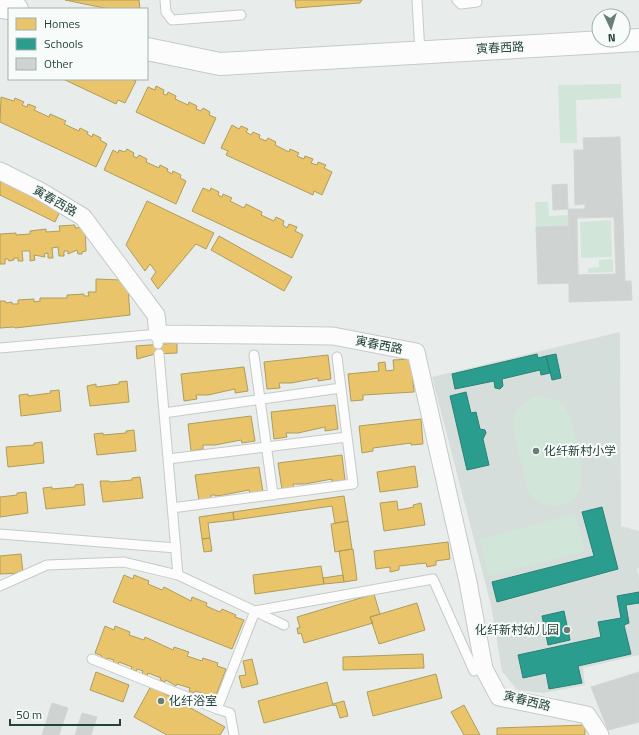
<svg xmlns="http://www.w3.org/2000/svg" width="639" height="735" viewBox="0 0 639 735" font-family="'Titillium Web','Noto Sans SC',sans-serif">
<rect width="100%" height="100%" fill="#e8edeb"/>
<path fill="#d6dedb" d="M620,332L621,526L639,531V568L637,569L639,578V655L583,668L585,685L544,693L517,690L502,671L491,605L432,377Z"/>
<path fill="#d1e6d8" d="M621,84V98L576,100L577,143H560L558,85Z
M535,202H548L549,216L569,215V226L536,227Z
M611,220L612,257L581,258L580,222Z
M613,259V272L588,273V268L599,267V260Z
M539,396C548,397 555,398 562,404C573,414 586,475 580,489C570,512 541,510 528,492L514,432C511,413 521,401 539,396Z
M575,514L585,551L489,576L479,539Z"/>
<path fill="#e9c46a" stroke="#ae9d5c" d="M65,0H139L140,9H109Z
M295,0H362L360,3L296,8Z
M63,79H132L136,81L125,103L118,100L116,104Z
M156,86L164,90L163,94L167,95L168,92L176,96L175,99L188,105L189,102L197,106L196,109L201,111L203,108L210,112L209,115L216,118L204,144L136,112L148,87L155,90Z
M1,97L14,101L15,98L24,102L22,105L27,107L28,104L36,107L34,110L49,117L50,114L66,121L64,124L79,131L80,128L88,132L87,134L92,137L93,134L101,138L100,140L107,144L96,167L0,122Z
M232,125L239,129L241,126L248,129L246,132L251,135L253,132L260,135L259,138L266,141L268,138L276,142L275,145L289,152L290,149L299,153L297,156L304,159L305,156L313,159L311,163L317,165L318,162L326,165L324,168L332,172L322,195L314,191L313,195L226,155L228,151L221,148Z
M127,149L134,153L133,156L137,158L139,155L147,159L146,162L159,168L160,165L168,169L167,171L172,174L173,171L181,175L180,178L186,181L176,204L104,170L113,150L118,153L119,150L125,152Z
M0,177L61,209L55,222L0,195Z
M203,188L210,191L211,188L219,192L218,195L222,197L223,194L232,198L230,201L244,208L246,204L262,212L261,215L274,221L276,217L284,221L283,225L287,228L289,224L297,227L295,231L303,235L292,258L192,211Z
M147,201L214,233L206,249L196,244L158,289L151,279L156,272L150,264L145,271L126,245Z
M75,225V228L85,227L86,251L82,252V254H78L77,250L68,254V251H64V256H59L58,247L52,248L53,258H48V253L44,254L45,257L34,255L35,260L30,261V251H22L23,261H18V258H14V260L9,261L8,259H5V264H0V234L16,233V235L30,234V231L46,229V232L60,231L59,226Z
M219,236L292,277L284,291L211,250Z
M96,279L121,280L128,287L130,315L15,328L14,327L0,328V301H5L6,303L12,302V304H18V300L34,299V302L40,301V298H67V295L84,294V296H89L88,292H96Z
M177,343V353L155,354L137,359L136,346Z
M328,355L331,379L318,381V378L291,383H279L280,388L267,389L264,362Z
M411,359L414,392L363,395V400L351,401L348,374L379,371L378,363L385,362L386,371L394,370L393,360Z
M244,367L248,391L235,393V389L208,395H196L197,399L184,401L181,374Z
M127,381L129,402L90,406L87,386L96,384V387L119,384V382Z
M59,390L61,411L21,416L19,395L28,394V396L51,393L50,391Z
M335,405L338,429L325,431V427L298,433H286L287,437L274,439L271,412Z
M251,416L255,441L242,443L241,440L215,445H203V449L191,451L188,424Z
M421,419L423,444L411,445V443L373,448V451L362,453L359,426Z
M134,430L136,451L97,455L94,434L103,433V435L126,433V431Z
M42,442L44,463L8,467L6,447L34,445V443Z
M342,455L345,480L332,482V479L305,484H293L294,488L282,490L278,463Z
M415,466L418,487L380,492L377,472Z
M259,467L263,492L250,493L249,490L223,495L215,496V495H211V500L199,501L195,475Z
M140,477L143,498L103,502L100,481H109L110,482L132,480V478Z
M83,484L85,505L46,509L43,488L52,487V489L75,487V485Z
M26,492L28,513L0,517V497L17,495V493Z
M344,496L348,521L335,523L332,506L234,520L233,512Z
M397,501L398,510L414,507L413,505L421,503L425,525L384,531L380,503Z
M233,512L234,520L208,523L210,538L202,539L199,517Z
M348,521L352,549L335,552L331,524Z
M210,538L212,551L204,552L202,539Z
M448,542L450,559L436,561V565L427,567L426,563L399,566V570L390,572V567L376,569L374,551Z
M353,549L357,580L344,582L339,551Z
M21,554L23,573L0,574V556Z
M321,566L324,584L255,594L253,575Z
M124,575L133,579L134,575L149,581L148,584L162,590L164,587L191,601L192,597L207,603L206,606L220,612L222,609L236,615L235,617L244,620L232,649L113,602Z
M343,575L344,582L324,584L323,578Z
M374,594L380,614L370,617L373,623L304,643L301,633L298,634L297,628H300L297,617Z
M417,603L425,630L379,644L370,617Z
M105,626L114,630L115,626L130,632L129,635L144,640L145,637L173,650L174,647L189,652L187,656L202,661L203,658L218,663L217,666L226,669L215,698L207,695L205,698L200,696L202,693L195,691L194,693L189,691L190,688L177,684L176,686L166,680L165,682L160,680L161,678L148,673L147,676L142,674L143,671L137,669L136,671L131,670L132,667L119,662L118,665L113,663L114,660L107,658V660L101,658L102,656L95,653Z
M423,654L424,668L343,670V657Z
M252,659L258,684L242,688L239,676L246,675L243,661Z
M96,672L129,685L123,702L90,690Z
M436,674L442,698L373,716L367,692Z
M327,682L333,705L264,723L258,701Z
M151,686L225,727L220,735H167L134,717Z
M344,701L348,716L340,718L336,705L334,706L333,704Z
M464,705L480,735H464L451,712Z
M585,725V735H497V728Z"/>
<path fill="#2a9d8f" stroke="#288276" d="M537,354L538,358L546,356L550,373L541,375L540,370L502,379L503,386L500,389L495,388L494,381L455,389L452,374Z
M556,354L561,378L552,380L546,356Z
M466,392L471,413L476,412L480,429L485,430L486,433L483,439L489,465L467,470L450,396Z
M602,507L618,569L497,602L492,582L594,556L582,512Z
M639,592V603L626,605L629,623L624,625L631,654L578,666L582,683L549,689L546,673L523,678L518,655L601,637L598,622L621,618L617,596Z
M564,611L570,640L548,645L542,616Z"/>
<path fill="#cfd4d2" stroke="#d1d6d4" fill-rule="evenodd" d="M620,137L625,281L571,283L568,209H585V204L575,205L574,150H584L583,138ZM614,217L616,274L578,275L577,218Z
M567,184L568,209L553,210L552,185Z
M569,226L571,283L538,284L536,227Z
M631,281L632,300L569,302V283Z
M639,672V722L608,730L591,687Z
M52,703L68,708L59,735H42Z
M82,713L97,717L91,735H75Z"/>
<g fill="none" stroke-linecap="round" stroke-linejoin="round">
<g stroke="#c5cac8" stroke-width="11">
<path id="lane" d="M165,0L166,12L172,20L241,15
M417,0L420,53
M457,0L461,4L477,2
M0,348L158,334V344
M159,354L178,575L284,625
M254,355L273,495
M164,413L341,388
M168,459L347,437
M172,508L353,484L337,357
M0,534L176,548
M0,586L47,565L124,562L178,575
M92,659L217,709L255,611L433,579L474,671
M217,709L230,713L234,735"/>
</g>
<g stroke="#c5cac8" stroke-width="19">
<path id="street" d="M0,171L40,191L83,217L156,315L158,334L333,336L416,352L468,582L484,669L499,697L587,715L600,735"/>
</g>
<g stroke="#c3cbc8" stroke-width="24">
<path id="secondary" d="M0,7L17,9
M147,49L220,64L639,40"/>
</g>
<use href="#lane" stroke="#fcfcfc" stroke-width="9"/>
<use href="#street" stroke="#fcfcfc" stroke-width="17"/>
<use href="#secondary" stroke="#fcfcfc" stroke-width="22"/>
</g>
<g fill="#697e78" stroke="#f7fbf9" stroke-width="1.5">
<circle cx="536" cy="451" r="4"/>
<circle cx="567" cy="630" r="4"/>
<circle cx="161" cy="701" r="4"/>
</g>
<g text-anchor="middle" stroke-width="4" stroke-linejoin="round" paint-order="stroke">
<g font-size="12" fill="#24423a" stroke="#f7fbf9">
<text transform="translate(500 48) rotate(-3)" y="4">寅春西路</text>
<text transform="translate(55 201) rotate(30)" y="4">寅春西路</text>
<text transform="translate(379 345) rotate(11)" y="4">寅春西路</text>
<text transform="translate(527 701) rotate(14)" y="4">寅春西路</text>
</g>
<g font-size="12" fill="#24423a" stroke="#f7fbf9" text-anchor="start">
<text x="544" y="455">化纤新村小学</text>
<text x="559" y="634" text-anchor="end">化纤新村幼儿园</text>
<text x="169" y="705">化纤浴室</text>
</g>
</g>
<rect x="8" y="8" width="140" height="72" fill="#f7fbf9" stroke="#a3b1ad"/>
<rect x="16" y="18" width="20" height="12" fill="#e9c46a" stroke="#a3b1ad"/>
<text x="44" y="28" font-size="12" fill="#24423a">Homes</text>
<rect x="16" y="38" width="20" height="12" fill="#2a9d8f" stroke="#a3b1ad"/>
<text x="44" y="48" font-size="12" fill="#24423a">Schools</text>
<rect x="16" y="58" width="20" height="12" fill="#cfd4d2" stroke="#a3b1ad"/>
<text x="44" y="68" font-size="12" fill="#24423a">Other</text>
<g transform="translate(611 28) rotate(176)"><circle r="19" fill="#f7fbf9" stroke="#a3b1ad"/>
<path d="M0-3L7 15L0 10L-7 15Z" fill="#697e78"/>
<text y="-6" font-size="11" font-weight="bold" text-anchor="middle" fill="#24423a">N</text>
</g>
<path d="M10 719v6h110v-6" fill="none" stroke="#24423a" stroke-width="2"/>
<text x="16" y="719" font-size="12" fill="#24423a" stroke="#f7fbf9" stroke-width="3" paint-order="stroke">50 m</text>
</svg>
